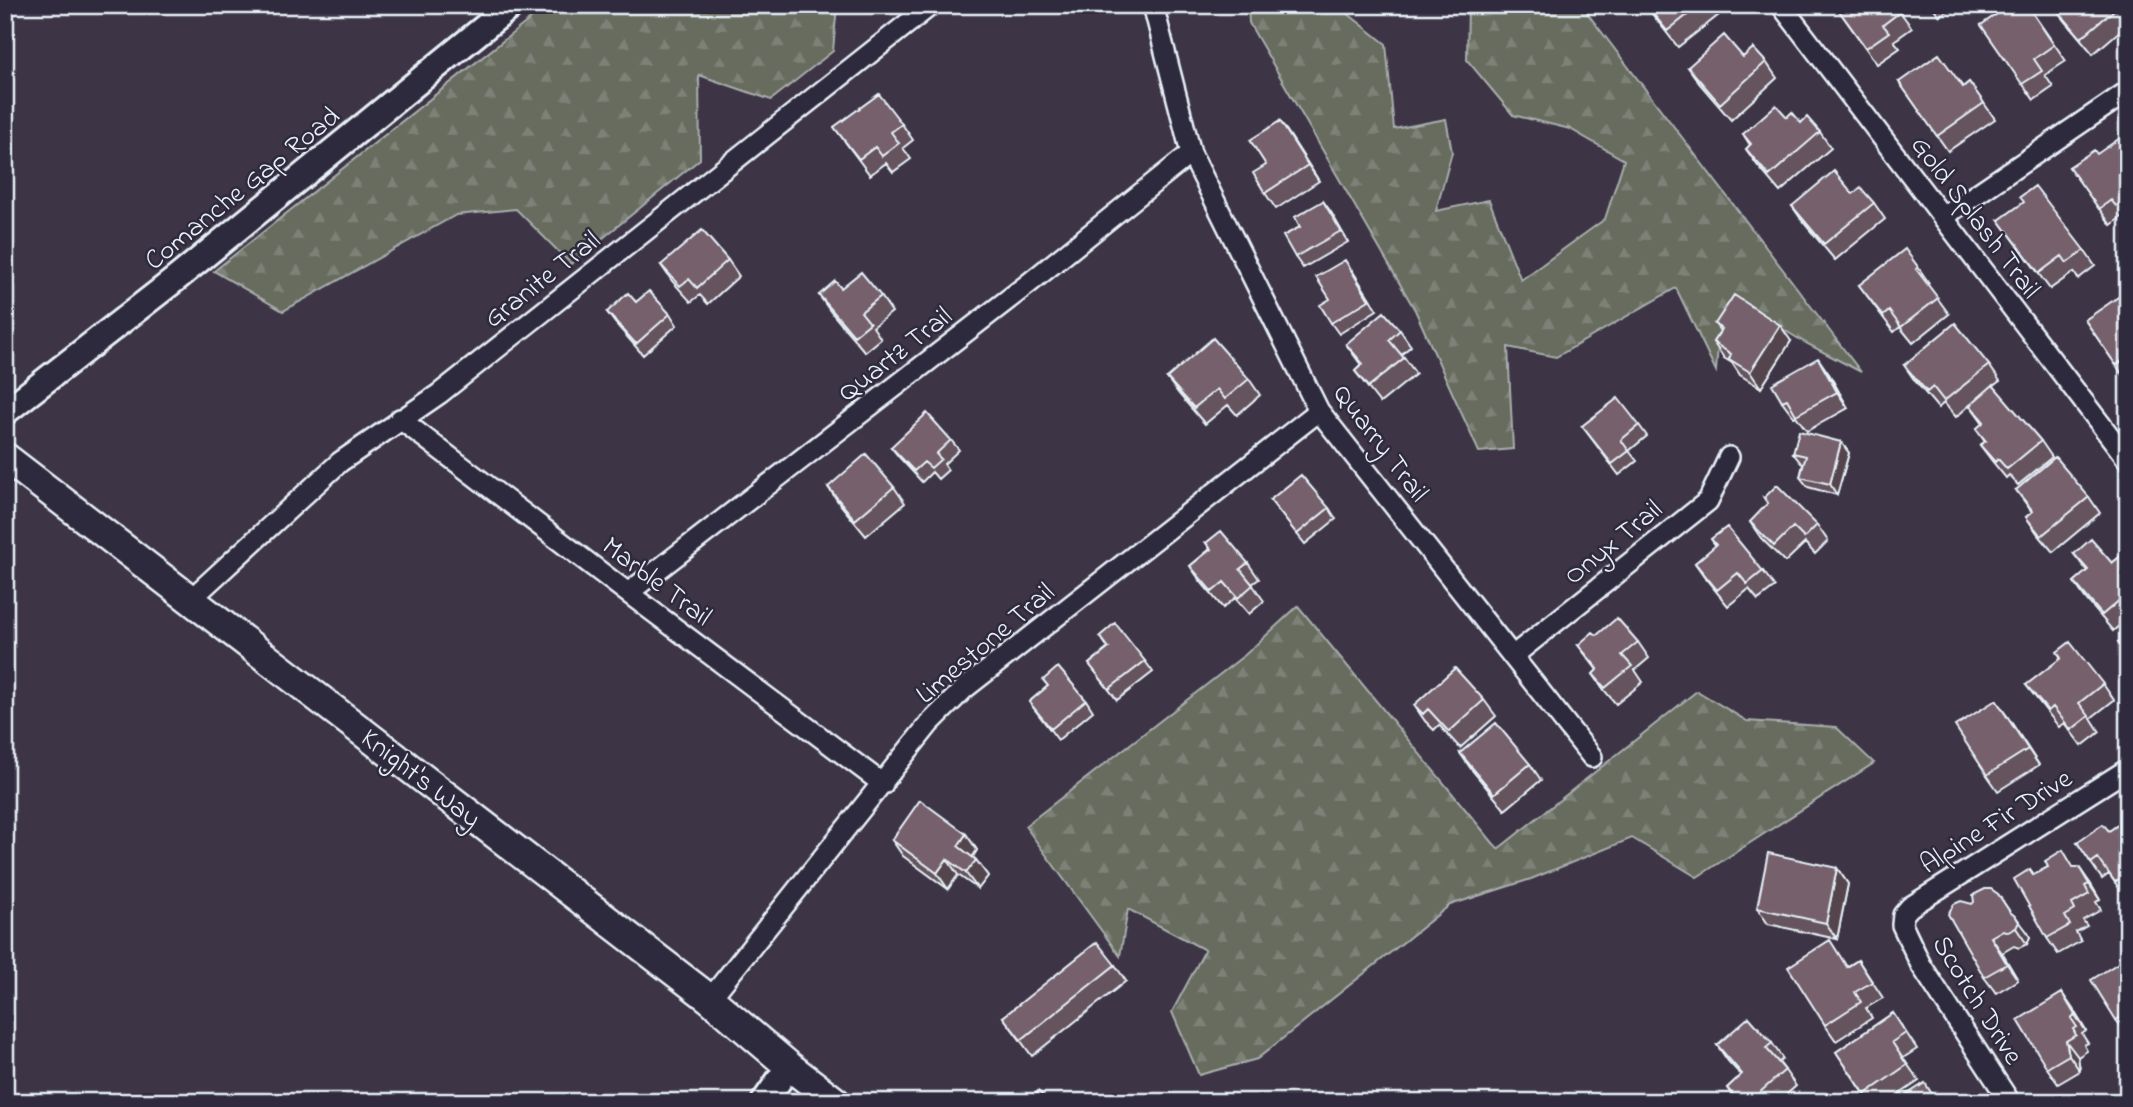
<svg xmlns="http://www.w3.org/2000/svg" width="2133" height="1107" viewBox="0 0 2133 1107" font-family="'Indie Flower',sans-serif">
<defs>
<pattern id="forest-firs" width="22" height="20" patternUnits="userSpaceOnUse" patternTransform="scale(1.75)"><rect width="22" height="20" fill="#676c5f"/><path d="M5 1l3.5 6h-7zM16 11l3.5 6h-7z" fill="#7d8177"/></pattern>
</defs>
<rect width="100%" height="100%" fill="#3d3546"/>
<filter id="ink" filterUnits="userSpaceOnUse"><feTurbulence type="fractalNoise" baseFrequency=".0143" numOctaves="2"/><feDisplacementMap in="SourceGraphic" scale="14" xChannelSelector="R" yChannelSelector="G"/><feConvolveMatrix kernelMatrix="1 2 1 2 8 2 1 2 1" color-interpolation-filters="sRGB"/></filter>
<g filter="url(#ink)">
<path fill="url(#forest-firs)" stroke="#a8aeac" stroke-width="2" d="M548,5H837L833,51L771,100L699,75L700,159L571,264L516,209L456,215L283,311L214,271Z
M1248,5H1337L1386,44L1394,129L1446,119L1452,152L1436,211L1489,200L1521,280L1605,219L1624,160L1570,129L1513,115L1467,60L1468,5H1581L1861,372L1802,341L1741,303L1719,334L1716,371L1676,288L1556,357L1508,347L1513,449L1479,452L1415,310L1249,23Z
M1298,606L1498,849L1697,691L1747,721L1836,727L1874,763L1697,877L1632,838L1531,879L1450,905L1257,1059L1199,1075L1172,1012L1205,950L1128,909L1120,956L1025,826L1246,654Z"/>
<g fill="none" stroke-linecap="round" stroke-linejoin="round">
<g stroke="#e8f1f8" stroke-width="24">
<path id="minor" d="M1153,5L1191,153L1319,411L1592,757
M1781,5L2128,460
M1943,217L2128,91
M400,419L628,593L883,784
M628,593L1028,284L1191,153
M191,599L340,462L439,394L931,5
M1514,655L1708,501L1729,457
M710,999L929,724L964,689L1319,411
M2010,1102L1921,965L1902,925L1903,915L1910,907L2128,769
M2126,1102L2128,1101"/>
</g>
<g stroke="#e8f1f8" stroke-width="30">
<path id="tertiary" d="M5,412L177,278L512,5
M764,1102L789,1066"/>
</g>
<g stroke="#e8f1f8" stroke-width="33">
<path id="secondary" d="M5,457L710,999L789,1066L836,1102"/>
</g>
<use href="#minor" stroke="#2f2a3d" stroke-width="19"/>
<use href="#tertiary" stroke="#2f2a3d" stroke-width="24"/>
<use href="#secondary" stroke="#2f2a3d" stroke-width="28"/>
</g>
<path fill="#65535d" stroke="#e8f1f8" stroke-width="2" d="M1645,5H1720L1724,11L1678,47Z
M1835,5H1895L1912,28L1894,41L1900,48L1877,64Z
M1931,5H1954L1940,16Z
M2027,5L2066,61L2045,75L2053,87L2034,100L1981,25Z
M2052,5H2126L2128,8V24L2093,54Z
M1743,57L1766,62L1777,78L1731,120L1699,83L1688,67Z
M1899,82L1963,87L1969,82L1995,119L1948,151Z
M1787,117L1820,132L1831,148L1780,192L1757,165L1746,149L1750,145L1743,134Z
M1280,121L1319,181L1276,209L1265,193L1266,165Z
M902,124L913,140L903,148L911,159L893,172L886,163L870,175L834,127Z
M2128,148V222H2127L2123,216L2111,225L2069,167L2097,154Z
M1853,194L1874,203L1885,219L1835,260L1803,222L1792,206Z
M1323,201L1348,242L1303,268L1295,257L1300,227Z
M1999,220L2084,250L2095,266L2078,279L2074,272L2050,289Z
M728,260L739,276L708,304L700,295L691,302L672,281L661,265Z
M1918,267L1929,283L1927,284L1949,314L1913,343L1900,327L1894,332L1859,285Z
M1352,270L1377,310L1339,334L1331,323L1330,299Z
M841,288L881,296L892,312L873,327L881,339L865,352L830,311L819,295Z
M2128,293V381H2127L2085,320Z
M607,312L670,314L677,325L643,355L615,323Z
M1715,324L1791,341L1761,388L1740,375L1732,363L1724,358L1713,342L1720,331Z
M1400,330L1411,346L1402,354L1416,374L1380,403L1355,371L1361,365L1346,344Z
M1904,365H1989L2000,381L1993,386L2041,441L2052,457L2018,485L2009,475L2006,478L1992,461L1980,445L1985,442L1976,429L1983,423L1970,405L1956,417L1944,403L1938,408L1915,381Z
M1829,374L1848,408L1807,431L1796,416L1794,417L1782,401Z
M1167,378L1249,379L1260,395L1237,415L1228,405L1205,424L1179,394Z
M1639,425L1647,436L1629,451L1637,461L1619,475L1582,426Z
M951,440L959,450L944,464L948,470L938,479L932,472L922,482L899,457L891,447Z
M1841,442L1849,453L1837,495L1808,487L1800,477L1803,464L1801,463L1793,453Z
M828,487H894L905,503L866,536L839,503Z
M2016,490L2089,497L2100,513L2053,552L2037,533L2026,517L2032,512Z
M1764,498L1817,525L1828,541L1815,554L1805,543L1785,562L1761,538L1750,522L1768,504Z
M1270,500L1329,508L1336,519L1305,544Z
M1711,539L1763,571L1775,587L1758,600L1749,589L1728,606L1706,579L1695,563L1716,546Z
M1206,543L1248,563L1259,579L1252,584L1264,601L1249,614L1235,598L1223,608L1201,582L1190,566L1210,549Z
M2128,550V656L2118,642L2127,635L2120,625L2113,631L2085,598L2074,582L2087,571L2074,554L2112,563Z
M1100,636L1145,661L1153,672L1117,700L1089,664L1108,648Z
M1638,642L1649,658L1635,670L1643,682L1616,704L1604,690L1593,674L1597,670L1578,645Z
M2103,684L2114,700L2091,718L2100,732L2082,746L2064,723L2059,727L2026,685Z
M1048,686L1086,700L1093,711L1058,740L1029,702Z
M1484,700L1496,716L1460,748L1439,725L1434,730L1425,721L1414,705Z
M2007,716L2039,765L1998,791L1987,775Z
M1460,753L1530,764L1541,780L1505,810L1471,769Z
M2128,818V897L2126,898L2109,874L2102,879L2077,842L2109,831Z
M966,834L977,850L973,857L976,860L988,876L978,889L958,875L948,889L903,856L892,840Z
M2075,867L2090,883L2100,900L2096,902L2101,910L2083,920L2087,926L2076,932L2081,941L2058,954L2047,938L2030,869L2034,874Z
M1837,868L1848,884L1837,939L1768,924L1757,908Z
M1972,904L2012,914L2028,933L2030,938L2027,944L2019,948L2014,946L2002,953L2018,980L1996,993L1984,977Z
M2128,957V1035L2116,1020Z
M1858,960L1883,998L1866,1008L1872,1018L1836,1041L1825,1025L1848,966Z
M1115,965L1126,981L1032,1056L1003,1017Z
M2062,993L2086,1031L2082,1034L2088,1043L2084,1045L2087,1051L2078,1057L2080,1071L2058,1084L2047,1068Z
M1893,1013L1917,1049L1903,1058L1919,1081L1888,1102H1870L1836,1052Z
M1772,1043L1783,1059L1779,1062L1796,1086L1778,1102H1736L1727,1088L1741,1075L1728,1061L1717,1045Z"/>
<path fill="#52444c" stroke="#e8f1f8" stroke-width="2" d="M1280,121L1291,137L1319,181L1308,165Z
M1323,201L1331,212L1348,242L1341,231Z
M1780,325L1791,341L1761,388L1750,372Z
M1818,358L1829,374L1848,408L1837,392Z
M1841,442L1849,453L1837,495L1830,484Z
M1996,700L2007,716L2039,765L2028,749Z
M966,834L977,850L969,862L958,846Z
M947,859L958,875L948,889L937,873Z
M976,860L988,876L978,889L966,873Z
M2079,867L2090,883L2100,900L2089,884Z
M1837,868L1848,884L1837,939L1826,923Z
M1998,894L2018,924L2016,917L2028,933L2030,938L2027,944L2016,928L2010,912Z
M1991,937L2002,953L2018,980L2007,964Z
M2062,993L2073,1009L2086,1031L2075,1015Z
M2066,1041L2078,1057L2080,1071L2069,1055Z"/>
<path fill="#75616c" stroke="#e8f1f8" stroke-width="2" d="M1646,5H1700L1667,31Z
M1835,5H1895L1900,12L1883,25L1889,32L1866,48Z
M2010,5H2027L2054,45L2034,59L2042,71L2022,84L1981,25Z
M2053,5H2120L2081,38Z
M1724,35L1743,57L1753,48L1766,62L1720,104L1688,67Z
M1939,54L1963,87L1969,82L1984,103L1937,136L1899,82Z
M879,94L902,124L891,132L899,143L882,156L875,147L859,159L834,127Z
M1776,105L1787,117L1792,112L1801,123L1807,117L1820,132L1769,176L1746,149L1751,144L1743,134Z
M1280,121L1308,165L1265,193L1253,173L1266,165L1250,140Z
M2120,138L2128,148V161L2126,163L2128,166V198L2116,206L2111,200L2099,209L2069,167L2094,150L2097,154Z
M1834,171L1853,194L1861,188L1874,203L1824,244L1792,206Z
M2035,186L2084,250L2067,263L2062,256L2039,273L1999,220L2024,202L2020,197Z
M1323,201L1341,231L1295,257L1283,236L1300,227L1295,217Z
M702,230L728,260L697,288L689,279L680,286L661,265Z
M1905,249L1918,267L1916,269L1938,298L1901,327L1889,311L1883,316L1859,285Z
M1345,260L1369,300L1331,323L1320,305L1330,299L1316,277Z
M861,272L881,296L861,312L870,323L854,336L819,295L835,281L841,288Z
M649,291L670,314L636,344L607,312L628,293L636,302Z
M2127,291L2128,293V357L2116,365L2085,320Z
M1734,295L1780,325L1750,372L1729,359L1731,354L1713,342L1722,329L1715,324Z
M1384,312L1400,330L1389,340L1404,358L1368,387L1355,371L1363,364L1346,344Z
M1955,323L1989,365L1944,401L1933,387L1927,392L1904,365Z
M1213,338L1249,379L1225,399L1217,389L1194,408L1167,378Z
M1818,358L1837,392L1796,415L1787,399L1782,401L1772,384Z
M1993,385L2041,441L2007,469L1998,459L1995,462L1980,445L1986,441L1976,429L1984,422L1970,405Z
M1618,398L1639,425L1621,440L1629,451L1612,464L1582,426Z
M927,413L951,440L936,454L941,459L931,468L924,462L914,471L891,447Z
M1799,431L1841,442L1830,484L1800,477L1806,456L1793,453Z
M866,454L894,487L855,520L828,487Z
M2055,457L2089,497L2041,536L2026,517L2033,511L2016,490Z
M1301,475L1329,508L1297,534L1270,500Z
M1777,485L1817,525L1804,538L1793,527L1774,546L1750,522L1768,503L1764,498Z
M1727,527L1763,571L1747,584L1738,573L1717,590L1695,563L1716,545L1711,539Z
M1221,531L1248,563L1240,569L1253,585L1238,598L1224,582L1212,592L1190,566L1211,549L1206,543Z
M2091,539L2112,563L2128,550V593L2102,615L2074,582L2088,570L2074,554Z
M2128,616V634L2119,623Z
M1617,618L1638,642L1622,655L1632,666L1605,688L1593,674L1598,669L1578,645L1593,632L1597,635Z
M1115,623L1145,661L1109,689L1089,664L1109,648L1100,636Z
M2128,635V654L2118,642Z
M2070,642L2103,684L2079,703L2089,716L2071,730L2053,707L2048,711L2026,685L2061,658L2057,652Z
M1058,667L1086,700L1051,729L1029,702L1048,686L1043,680Z
M1455,668L1484,700L1449,732L1428,709L1423,714L1414,705Z
M1996,700L2028,749L1987,775L1955,726Z
M1496,723L1530,764L1494,794L1460,753Z
M920,800L966,834L958,846L976,860L966,873L947,859L937,873L892,840Z
M2128,818V873L2115,882L2098,858L2091,863L2077,842L2103,824L2109,831Z
M2063,850L2073,867H2079L2089,884L2085,886L2089,894L2072,904L2075,910L2065,916L2070,925L2047,938L2014,879L2030,869L2033,875L2048,867L2045,861Z
M1768,853L1837,868L1826,923L1757,908Z
M1985,889H1991L1998,894L2010,912L2016,917L2019,922L2016,928L2008,932L2003,930L1991,937L2007,964L1984,977L1948,914L1954,904L1961,901L1972,904L1974,902L1973,895Z
M1830,940L1847,967L1858,960L1872,982L1855,992L1861,1002L1825,1025L1788,967Z
M1097,942L1115,965L1021,1040L1003,1017Z
M2128,957V1013L2116,1020L2091,980Z
M2062,993L2075,1015L2071,1018L2077,1027L2073,1029L2076,1035L2066,1041L2069,1055L2047,1068L2018,1020Z
M1893,1013L1906,1033L1892,1042L1907,1065L1865,1094L1836,1052Z
M1749,1017L1772,1043L1766,1048L1785,1070L1749,1102H1739L1727,1088L1742,1074L1717,1045Z
M1925,1083L1937,1102H1895Z
M1038,1091L1050,1102H1029Z"/>
</g>
<g text-anchor="middle" stroke-width="5" stroke-linejoin="round" paint-order="stroke">
<g font-size="28" fill="#e8f1f8" stroke="#2f2a3d">
<text transform="translate(241 187) rotate(-39)" y="10">Comanche Gap Road</text>
<text transform="translate(1977 216) rotate(53)" y="10">Gold Splash Trail</text>
<text transform="translate(541 278) rotate(-38)" y="10">Granite Trail</text>
<text transform="translate(894 353) rotate(-38)" y="10">Quartz Trail</text>
<text transform="translate(1382 442) rotate(53)" y="10">Quarry Trail</text>
<text transform="translate(1612 541) rotate(-39)" y="10">Onyx Trail</text>
<text transform="translate(658 580) rotate(37)" y="10">Marble Trail</text>
<text transform="translate(984 642) rotate(-40)" y="10">Limestone Trail</text>
<text transform="translate(422 777) rotate(38)" y="10">Knight's Way</text>
<text transform="translate(1995 820) rotate(-32)" y="10">Alpine Fir Drive</text>
<text transform="translate(1979 999) rotate(58)" y="10">Scotch Drive</text>
</g>
</g>
<rect width="2133" height="1107" fill="none" stroke="#2f2a3d" stroke-width="28"/>
<rect x="14" y="14" width="2105" height="1079" fill="none" stroke="#e8f1f8" stroke-width="2.5" filter="url(#ink)"/>
</svg>
